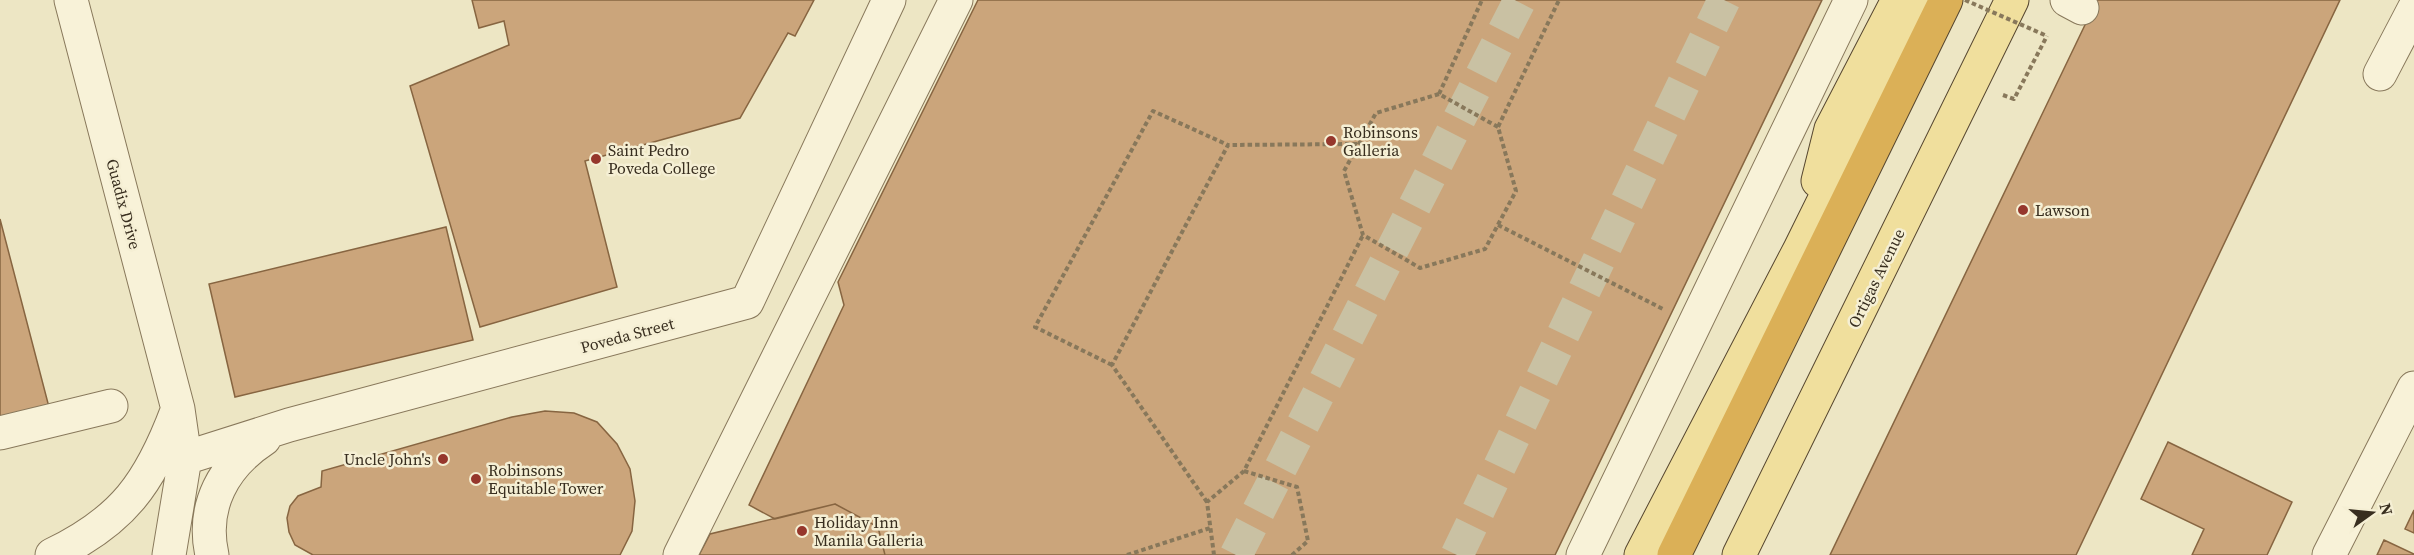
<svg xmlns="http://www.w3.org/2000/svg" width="2414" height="555" viewBox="0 0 2414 555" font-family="'Source Serif 4',serif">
<rect width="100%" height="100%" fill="#ede6c4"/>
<path fill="#cba57b" stroke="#876541" stroke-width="1.5" d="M472,0H814L795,36L788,33L740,118L585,161L617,287L480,327L410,86L509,45L504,21L479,28Z
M978,0H1822L1555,555H885L878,527L835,504L775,519L749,505L844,305L838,282Z
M2097,0H2340L2076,555H1830Z
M0,219L50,411L0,424Z
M446,227L473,340L235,397L209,284Z
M545,411L574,413L597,422L617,444L630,469L635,501L632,531L620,555H313L295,545L289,532L287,518L290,506L298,496L321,487L322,471L512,417Z
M2168,442L2292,502L2267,555H2192L2204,529L2141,499Z
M835,504L878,527L885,555H699L710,534Z
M2414,510V533L2405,529Z
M2384,540L2414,554V555H2377Z"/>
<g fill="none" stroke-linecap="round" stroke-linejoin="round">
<path stroke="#c9c1a3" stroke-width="33" stroke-dasharray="33 16" stroke-linecap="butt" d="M1236,555L1520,0
M1457,555L1724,0"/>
<g stroke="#88785b" stroke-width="35">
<path id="minor" d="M71,0L178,409L185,458L169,555
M2067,0L2082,8
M2380,74L2414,9
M0,433L111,406
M185,458L289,425L747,302L889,0
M52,555C123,521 150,483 177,411
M212,555C201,506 224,465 264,439
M680,555L956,0
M1583,555L1851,0
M2329,555L2414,388"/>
</g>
<g stroke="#56462f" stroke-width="35">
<path id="major" d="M1818,181L1831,129L1898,0
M1641,555L1800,249L1923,0
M1739,555L2012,0"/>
</g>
<g stroke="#56462f" stroke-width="35">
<path id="highway" d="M1674,555L1946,0"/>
</g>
<path stroke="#88785b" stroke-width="4" stroke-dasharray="4.5 3" stroke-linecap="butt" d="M1439,94L1482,0
M2003,95L2014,99L2047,36
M1498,127L1439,94L1376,113L1344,171L1363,235L1420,268L1485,249L1516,191L1498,127L1559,0
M1498,225L1663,309
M1112,365L1035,327L1153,111L1228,145
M1244,471L1297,487L1308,541L1292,555
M1207,502L1112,365L1228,145L1358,144
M1127,555L1210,528
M1214,555L1207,502L1244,471L1363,235"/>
<use href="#minor" stroke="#f8f2d8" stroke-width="33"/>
<use href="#major" stroke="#f0df9d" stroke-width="33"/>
<use href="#highway" stroke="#dbb057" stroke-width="33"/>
<path stroke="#88785b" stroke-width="4" stroke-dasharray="4.5 3" stroke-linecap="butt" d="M1965,0L2047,36"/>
</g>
<g fill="#96372c" stroke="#f5efd4" stroke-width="2">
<circle cx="1331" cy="141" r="6"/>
<circle cx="596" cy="159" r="6"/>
<circle cx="2023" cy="210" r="6"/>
<circle cx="443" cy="459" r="6"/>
<circle cx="476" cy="479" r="6"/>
<circle cx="802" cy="531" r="6"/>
</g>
<g text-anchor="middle" stroke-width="5" stroke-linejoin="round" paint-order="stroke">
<g font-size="16" fill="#382e1f" stroke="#f5efd4" text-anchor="start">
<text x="1343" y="138">Robinsons<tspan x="1343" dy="18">Galleria</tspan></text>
<text x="608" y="156">Saint Pedro<tspan x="608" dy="18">Poveda College</tspan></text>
<text x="2035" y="216">Lawson</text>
<text x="431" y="465" text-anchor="end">Uncle John's</text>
<text x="488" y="476">Robinsons<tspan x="488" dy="18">Equitable Tower</tspan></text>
<text x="814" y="528">Holiday Inn<tspan x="814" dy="18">Manila Galleria</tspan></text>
</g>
<g font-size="16" fill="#382e1f" stroke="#f5efd4">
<text transform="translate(124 204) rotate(75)" y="6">Guadix Drive</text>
<text transform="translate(1876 278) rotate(-64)" y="6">Ortigas Avenue</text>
<text transform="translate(627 335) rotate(-15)" y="6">Poveda Street</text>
</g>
</g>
<g transform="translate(2372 513) rotate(75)" stroke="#f5efd4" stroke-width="4.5" paint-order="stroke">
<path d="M0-4.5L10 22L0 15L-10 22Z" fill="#382e1f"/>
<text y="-9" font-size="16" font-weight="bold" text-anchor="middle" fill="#382e1f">N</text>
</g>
</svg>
